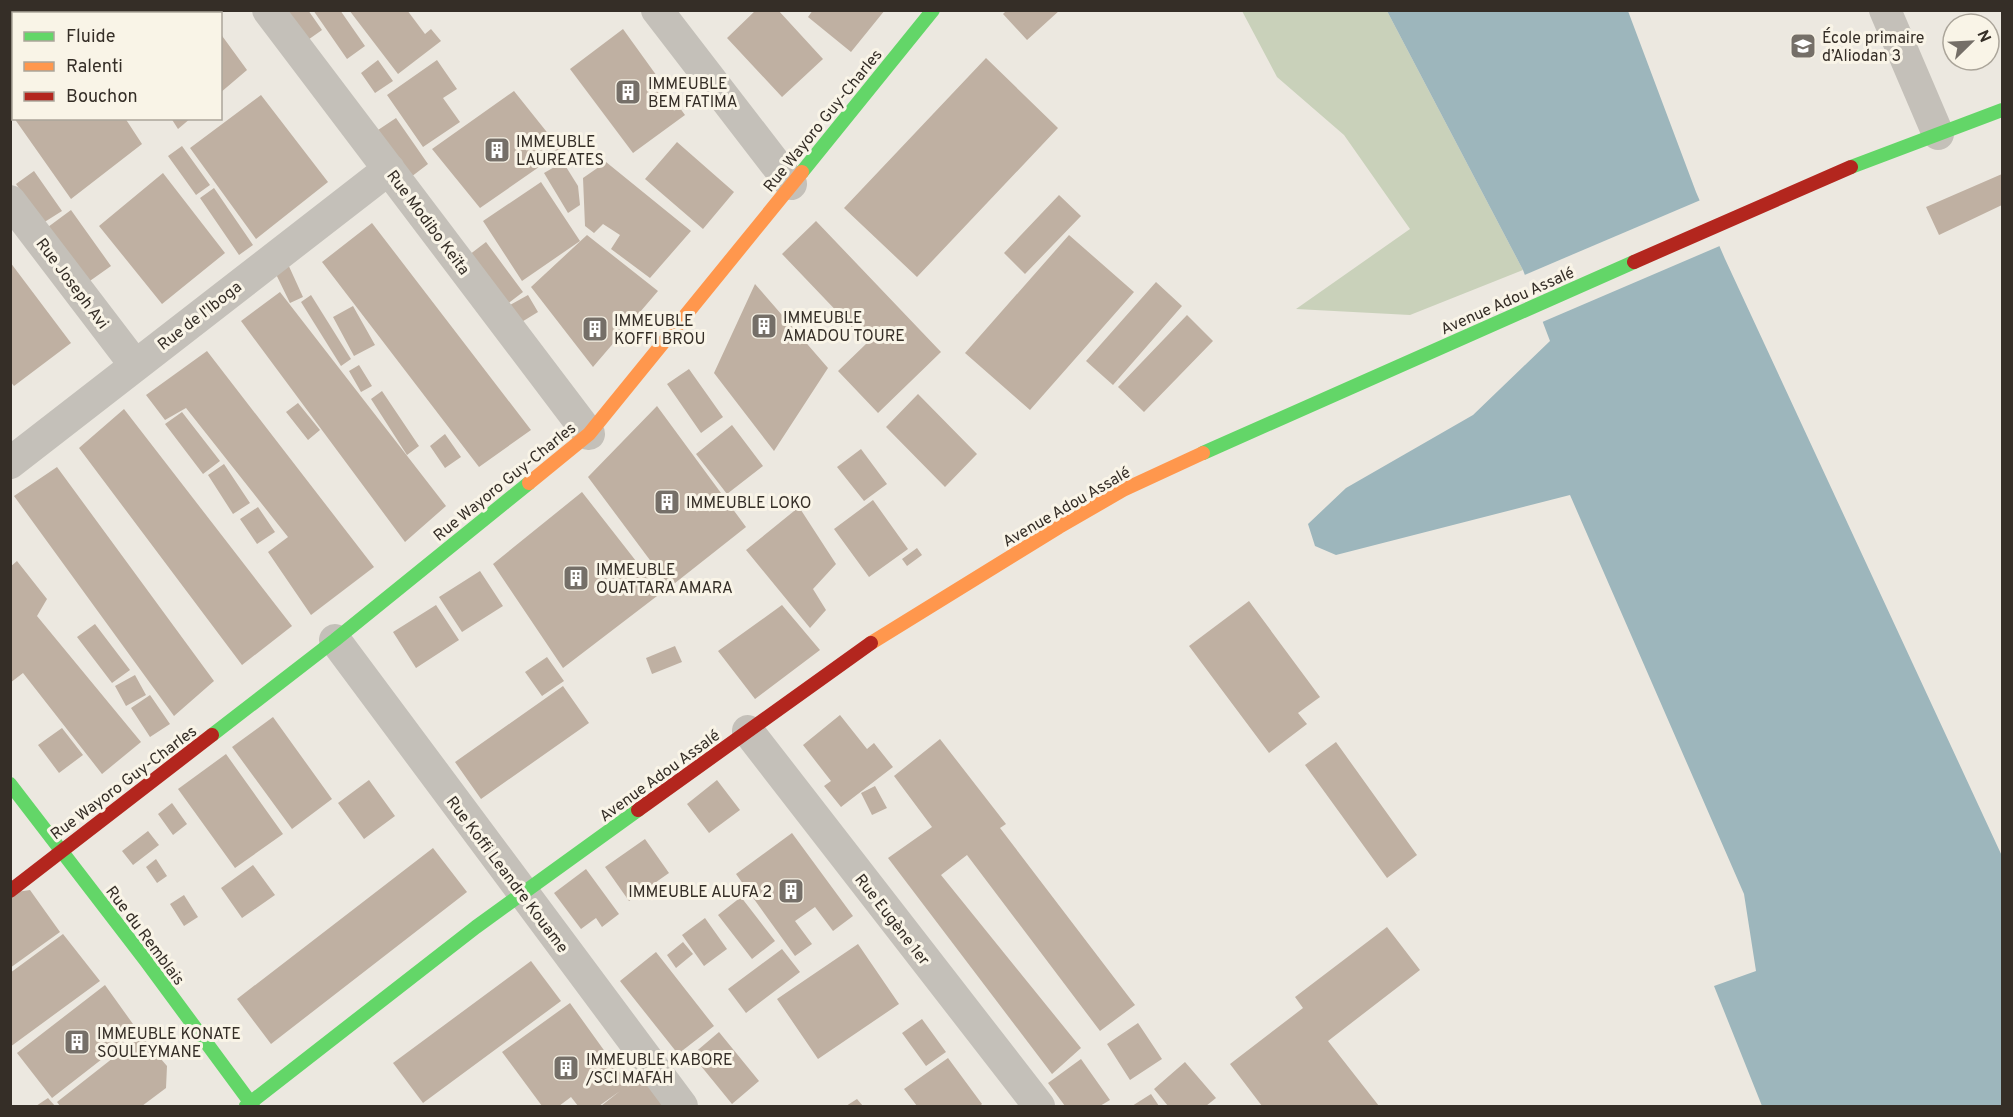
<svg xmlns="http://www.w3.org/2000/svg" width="2013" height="1117" viewBox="0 0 2013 1117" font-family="Overpass,sans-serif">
<rect width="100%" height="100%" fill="#ece8e0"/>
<path fill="#c9d1ba" d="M1242,11H1387L1523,270L1410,315L1296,309L1410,229L1344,135L1277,77Z"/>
<path fill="#9db6bc" d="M1387,11H1628L1696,192L1725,259L2002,856V1106H1762L1714,986L1756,971L1744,894L1570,495L1336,555L1315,546L1308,524L1346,488L1473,415L1550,341L1523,270Z"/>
<path fill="#ece8e0" d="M1703,199L1722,245L1540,323L1522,276Z"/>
<path fill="#bfb0a2" d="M10,10H51L53,14H14V74L10,76Z
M131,10H204L206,14H128Z
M284,10H308L322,30L305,42Z
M313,10H340L365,46L347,59Z
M349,10H407L425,34L431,29L441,41L398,74Z
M756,10H778L823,59L782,97L727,38Z
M813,10H885L851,52L808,17Z
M1007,10H1060L1027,40L1003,14Z
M623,29L685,115L633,153L570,69Z
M220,33L247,70L220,93Z
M986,58L1058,128L917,277L844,208Z
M378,60L393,81L375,93L361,73Z
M437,60L457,89L443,98L460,122L423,147L387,95Z
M514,91L562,151L480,208L432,149Z
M261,95L328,182L256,239L190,148Z
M14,118H125L142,144L71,199Z
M171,118H191L178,129Z
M396,118L428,164L411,177L378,130Z
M677,142L734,192L703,229L645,179Z
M182,146L210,185L196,195L168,156Z
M563,162L578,186L580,205L568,213L544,173Z
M606,162L691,231L650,278L611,249L620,235L603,224L594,233L585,226L583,178Z
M34,171L62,211L43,223L16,184Z
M163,173L225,253L162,304L99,226Z
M2002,174V205L1939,235L1926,207Z
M541,182L580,241L522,281L483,221Z
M214,188L253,245L239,255L200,198Z
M1059,195L1081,216L1025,274L1004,253Z
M71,210L111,266L87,283L48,227Z
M816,221L941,352L878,413L838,371L867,343L782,254Z
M372,223L531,430L479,467L322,262Z
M587,235L658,291L593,367L531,287Z
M1069,235L1134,292L1030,410L965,353Z
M486,242L523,292L506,305L469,255Z
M10,262L71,343L14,386L10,381Z
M287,262L303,297L290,303L273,268Z
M1156,282L1182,306L1113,385L1086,361Z
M755,284L828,368L774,451L714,373Z
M280,292L446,506L405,542L241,321Z
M311,295L351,359L341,366L301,302Z
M528,295L538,312L520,323L510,305Z
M353,306L375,345L354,356L333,317Z
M1187,315L1213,341L1144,412L1118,387Z
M207,351L374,567L311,615L268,552L288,537L186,408L165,420L146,395Z
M359,365L372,386L361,392L349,371Z
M689,369L723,417L701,433L667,384Z
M382,391L419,446L407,455L371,399Z
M918,394L977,454L945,487L886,427Z
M298,403L320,430L308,440L286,412Z
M657,406L746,527L670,587L588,477Z
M124,409L292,626L242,665L79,448Z
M182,412L220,461L203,474L165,424Z
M732,425L763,466L727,494L696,454Z
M445,434L461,457L445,468L430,446Z
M861,449L887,484L864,501L837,467Z
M224,464L250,503L233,514L208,475Z
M57,467L214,681L174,716L14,496Z
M582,492L661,593L563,668L493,564Z
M873,500L908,549L869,577L834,529Z
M258,507L275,532L257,544L240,519Z
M799,507L836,564L813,589L826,610L810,628L746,550Z
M917,548L922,555L907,566L902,559Z
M17,561L47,599L37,616L141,742L102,774L23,673L10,683V567Z
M480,571L503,606L462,632L439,597Z
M1249,601L1320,697L1298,713L1307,724L1269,753L1189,646Z
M436,605L459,640L416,668L393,632Z
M782,605L820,650L755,699L718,651Z
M95,624L130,670L112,683L77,637Z
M675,646L682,662L652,674L646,658Z
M547,657L564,681L542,696L525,672Z
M135,675L146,695L126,706L115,686Z
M563,686L589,723L481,799L455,762Z
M150,695L170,724L150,737L131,708Z
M840,715L867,749L874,743L893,767L841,807L824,786L831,781L803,745Z
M273,717L332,799L292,829L232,747Z
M62,728L83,755L59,773L38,745Z
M940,739L1006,824L1000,828L1135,1005L1100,1031L967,855L941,875L1081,1048L1052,1074L888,858L932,827L894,776Z
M1336,742L1417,855L1387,878L1305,765Z
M226,754L283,834L235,868L178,789Z
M369,780L395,816L364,839L338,803Z
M717,780L740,810L709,833L687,804Z
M875,786L887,808L872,815L861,793Z
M172,803L187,824L173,835L158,814Z
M148,831L159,845L133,865L122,851Z
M792,833L853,916L833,931L815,907L795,921L812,944L795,956L736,874Z
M645,839L669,873L629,901L605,867Z
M433,848L467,892L271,1044L237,999Z
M156,859L167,876L157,883L146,867Z
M253,865L275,895L242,918L221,888Z
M586,869L619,914L602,927L596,918L581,929L554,893Z
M30,890L60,932L10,968V893Z
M184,895L198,917L184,926L170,904Z
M741,897L775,941L752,959L718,915Z
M705,918L727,949L704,966L682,935Z
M1387,927L1420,970L1328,1041L1379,1106H1262L1230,1064L1303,1008L1295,997Z
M63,934L100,981L10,1047V973Z
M683,942L693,954L676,968L667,955Z
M858,944L899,1004L818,1059L777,999Z
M782,949L800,972L746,1013L728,989Z
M656,952L714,1026L678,1054L620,981Z
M531,961L561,1001L423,1103L393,1063Z
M105,985L138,1031L52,1098L17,1053Z
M570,1003L629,1085L646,1071L672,1106H601L620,1091L599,1106H578L571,1097L559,1106H542L502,1052Z
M922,1019L946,1052L926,1066L902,1033Z
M1138,1023L1162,1059L1130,1080L1107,1044Z
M719,1032L759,1081L732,1104L692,1055Z
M141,1036L167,1066L166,1088L142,1106H60L57,1102Z
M948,1058L982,1104L980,1106H917L904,1089Z
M1081,1059L1110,1100L1100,1106H1065L1048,1083Z
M1185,1062L1216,1098L1206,1106H1168L1154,1089Z
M1151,1094L1159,1106H1132Z
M48,1098L55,1106H36Z
M857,1099L863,1106H846Z"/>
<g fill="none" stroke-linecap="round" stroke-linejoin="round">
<path stroke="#c4c0b9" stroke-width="32" d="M268,10L589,434
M657,10L791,184
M1885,10L1938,134
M10,201L135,365
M10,463L389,169
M335,640L682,1106
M748,731L1039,1106"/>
<path stroke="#63d668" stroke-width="14" d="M1851,167L2002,110
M802,172L933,10
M1203,453L1634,262
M212,735L335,640L529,483
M10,784L146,961L253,1106
M246,1106L476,927L638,810"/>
<path stroke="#ff974d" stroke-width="14" d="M529,483L589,434L802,172
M871,643L1059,527L1123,490L1203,453"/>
<path stroke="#b3261e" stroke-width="14" d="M1634,262L1851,167
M638,810L871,643
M10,891L212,735"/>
</g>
<defs>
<g id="school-square" transform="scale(1.35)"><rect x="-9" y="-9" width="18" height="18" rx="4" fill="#756f68" stroke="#f9f4e7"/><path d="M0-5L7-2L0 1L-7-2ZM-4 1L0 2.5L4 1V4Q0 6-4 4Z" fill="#fff"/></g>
<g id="building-square" transform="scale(1.35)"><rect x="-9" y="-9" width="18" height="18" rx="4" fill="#756f68" stroke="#f9f4e7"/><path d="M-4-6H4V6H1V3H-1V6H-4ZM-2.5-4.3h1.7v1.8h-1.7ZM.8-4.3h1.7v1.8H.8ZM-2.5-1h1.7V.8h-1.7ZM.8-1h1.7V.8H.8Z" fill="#fff"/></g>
</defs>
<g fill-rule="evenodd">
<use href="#school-square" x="1803" y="46"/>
<use href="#building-square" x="628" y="92"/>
<use href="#building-square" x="497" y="150"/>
<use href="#building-square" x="764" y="326"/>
<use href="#building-square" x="595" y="329"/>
<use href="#building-square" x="667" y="502"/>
<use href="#building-square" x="576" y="578"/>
<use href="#building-square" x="791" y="891"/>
<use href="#building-square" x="77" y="1042"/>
<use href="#building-square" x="566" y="1068"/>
</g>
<g text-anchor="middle" stroke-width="6" stroke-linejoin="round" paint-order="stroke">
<g font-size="16" fill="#352e27" stroke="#f9f4e7" text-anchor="start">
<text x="1822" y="43">École primaire<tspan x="1822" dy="18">d’Aliodan 3</tspan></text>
<text x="648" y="89">IMMEUBLE<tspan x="648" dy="18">BEM FATIMA</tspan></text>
<text x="516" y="147">IMMEUBLE<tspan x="516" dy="18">LAUREATES</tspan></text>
<text x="783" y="323">IMMEUBLE<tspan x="783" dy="18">AMADOU TOURE</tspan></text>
<text x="614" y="326">IMMEUBLE<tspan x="614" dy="18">KOFFI BROU</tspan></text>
<text x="686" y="508">IMMEUBLE LOKO</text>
<text x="596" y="575">IMMEUBLE<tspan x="596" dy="18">OUATTARA AMARA</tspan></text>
<text x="772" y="897" text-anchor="end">IMMEUBLE ALUFA 2</text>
<text x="97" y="1039">IMMEUBLE KONATE<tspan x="97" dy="18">SOULEYMANE</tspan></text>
<text x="586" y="1065">IMMEUBLE KABORE<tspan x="586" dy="18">/SCI MAFAH</tspan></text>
</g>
<g font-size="16" fill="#352e27" stroke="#f9f4e7">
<text transform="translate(822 120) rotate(-51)" y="6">Rue Wayoro Guy-Charles</text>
<text transform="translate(429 222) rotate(53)" y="6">Rue Modibo Keïta</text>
<text transform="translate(73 283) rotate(53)" y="6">Rue Joseph Avi</text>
<text transform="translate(1507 300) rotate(-24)" y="6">Avenue Adou Assalé</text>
<text transform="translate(199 315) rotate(-38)" y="6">Rue de l'Iboga</text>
<text transform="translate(504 481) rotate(-39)" y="6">Rue Wayoro Guy-Charles</text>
<text transform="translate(1066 506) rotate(-30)" y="6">Avenue Adou Assalé</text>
<text transform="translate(659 775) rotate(-36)" y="6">Avenue Adou Assalé</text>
<text transform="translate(123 782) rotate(-37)" y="6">Rue Wayoro Guy-Charles</text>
<text transform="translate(508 874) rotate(53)" y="6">Rue Koffi Leandre Kouame</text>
<text transform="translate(893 919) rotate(52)" y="6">Rue Eugène 1er</text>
<text transform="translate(146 935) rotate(53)" y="6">Rue du Remblais</text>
</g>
</g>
<rect width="2013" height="1117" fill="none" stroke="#352e27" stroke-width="24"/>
<rect x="12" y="12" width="210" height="108" fill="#f9f4e7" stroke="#aba59a" stroke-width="1.5"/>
<rect x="24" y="32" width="30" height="9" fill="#63d668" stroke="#aba59a" stroke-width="1.5"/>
<text x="66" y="42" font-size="18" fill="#352e27">Fluide</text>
<rect x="24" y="62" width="30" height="9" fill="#ff974d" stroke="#aba59a" stroke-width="1.5"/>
<text x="66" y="72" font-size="18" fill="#352e27">Ralenti</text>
<rect x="24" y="92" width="30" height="9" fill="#b3261e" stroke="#aba59a" stroke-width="1.5"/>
<text x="66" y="102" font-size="18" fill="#352e27">Bouchon</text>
<g transform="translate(1971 42) rotate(66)"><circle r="28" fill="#f9f4e7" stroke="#aba59a" stroke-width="1.5"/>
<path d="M0-4.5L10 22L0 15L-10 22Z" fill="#756f68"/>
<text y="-9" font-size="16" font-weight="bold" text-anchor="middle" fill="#352e27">N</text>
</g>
</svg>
